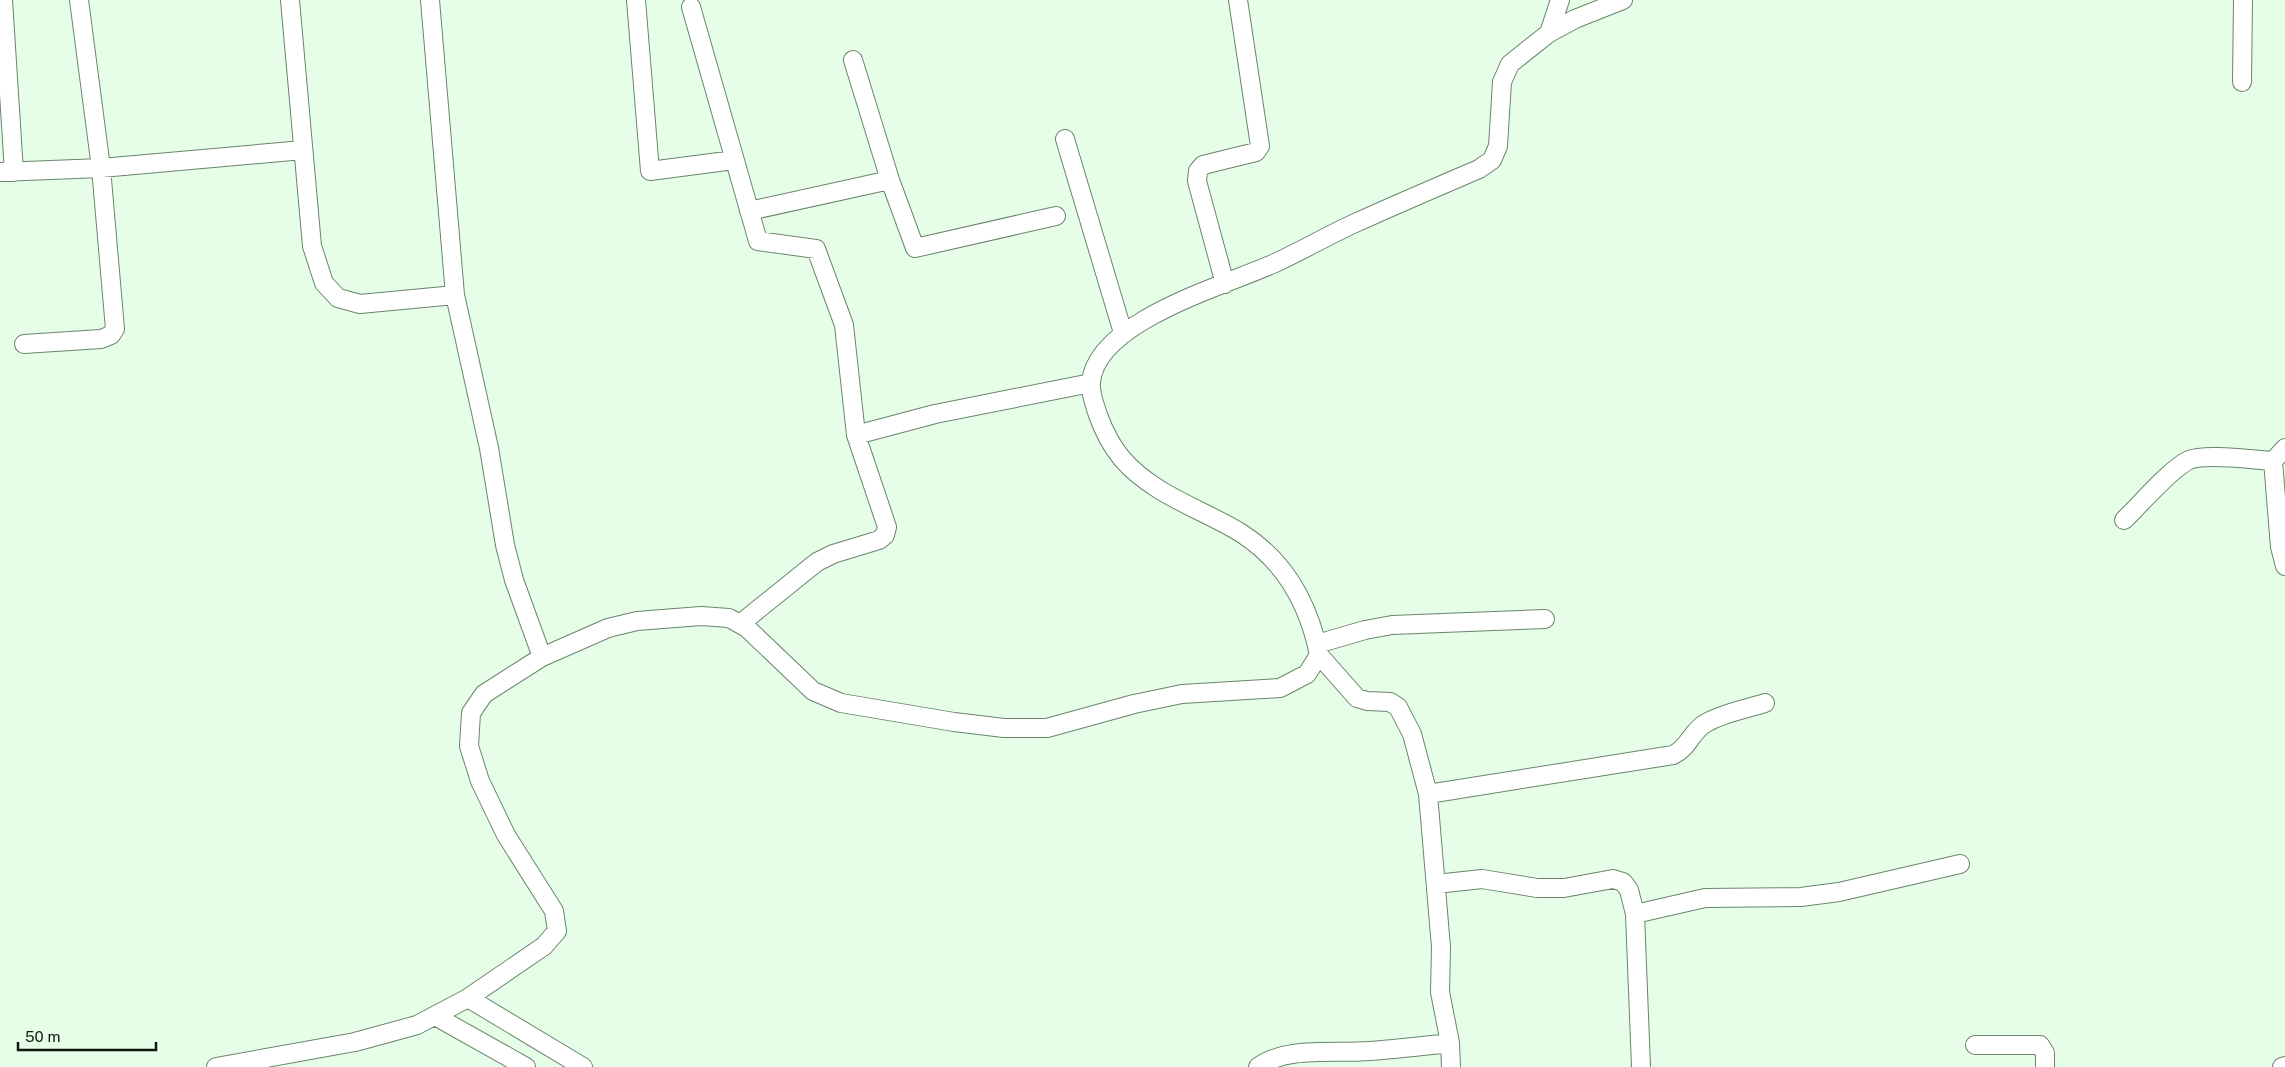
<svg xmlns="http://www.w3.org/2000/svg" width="2285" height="1067" viewBox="0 0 2285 1067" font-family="'Public Sans',sans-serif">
<rect width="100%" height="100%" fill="#e6fee7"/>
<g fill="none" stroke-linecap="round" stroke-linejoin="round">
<g stroke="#6a856b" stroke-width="20">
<path id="street" d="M3,0L14,172
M290,0L312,246L324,283L338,298L360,304L455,295
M430,0L455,295L489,448L505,545L514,580L542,657
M636,0L650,171L734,160
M691,7L758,241L816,249L844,325L856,435L887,527L885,535L879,540L833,554L817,562L740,624
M1549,33L1560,0
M2242,82L2243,0
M1065,139L1123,333
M0,172L101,168L303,150
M890,180L915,248L1056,216
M749,211L890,180L853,60
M1225,284L1197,181L1198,171L1203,165L1256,152L1260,146L1238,0
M24,344L101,339L111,335L115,329L101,168L79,0
M856,435L935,414L1091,383
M2285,448L2273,461L2280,547L2285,566
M2124,520C2140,505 2170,469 2189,460C2206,453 2253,460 2273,461
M1317,644L1365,630L1392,625L1545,619
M1319,655L1357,698L1367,701L1390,702L1398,707L1412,734L1428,794L1441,947L1440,992L1450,1043L1451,1067
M1428,794L1673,755C1689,748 1691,731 1706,723C1723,713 1746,709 1765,703
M1436,884L1482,879L1537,888H1564L1613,879L1623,882L1629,890L1635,914L1641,1067
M1635,914L1705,898L1801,897L1839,892L1960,864
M468,998L583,1067
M435,1016L526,1067
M1975,1045H2040L2045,1053V1067
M216,1067L355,1042L417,1025L468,998L544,946L557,931L554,911L506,835L480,781L469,746L471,713L484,694L542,657L608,628L637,621L701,616L729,618L747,628L813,691L841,703L954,722L1004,728H1047L1134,704L1182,694L1280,688L1307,674L1319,655C1309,605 1285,561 1241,533C1215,517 1186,506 1160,490C1128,470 1111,451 1098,415C1095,405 1090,394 1091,383C1095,321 1227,285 1275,263C1301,251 1327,236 1353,224C1395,205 1437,187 1479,169L1492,160L1498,146L1502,82L1510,64L1549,33L1575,19L1623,0
M1258,1067C1286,1046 1335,1054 1370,1051C1396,1049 1423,1046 1450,1043
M2282,1067L2285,1066"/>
</g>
<use href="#street" stroke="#fff" stroke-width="18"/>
</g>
<path d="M18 1042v8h138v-8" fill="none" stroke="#0d170e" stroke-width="2.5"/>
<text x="25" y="1042" font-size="15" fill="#0d170e" stroke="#e6fee7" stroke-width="4" paint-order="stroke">50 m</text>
</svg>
